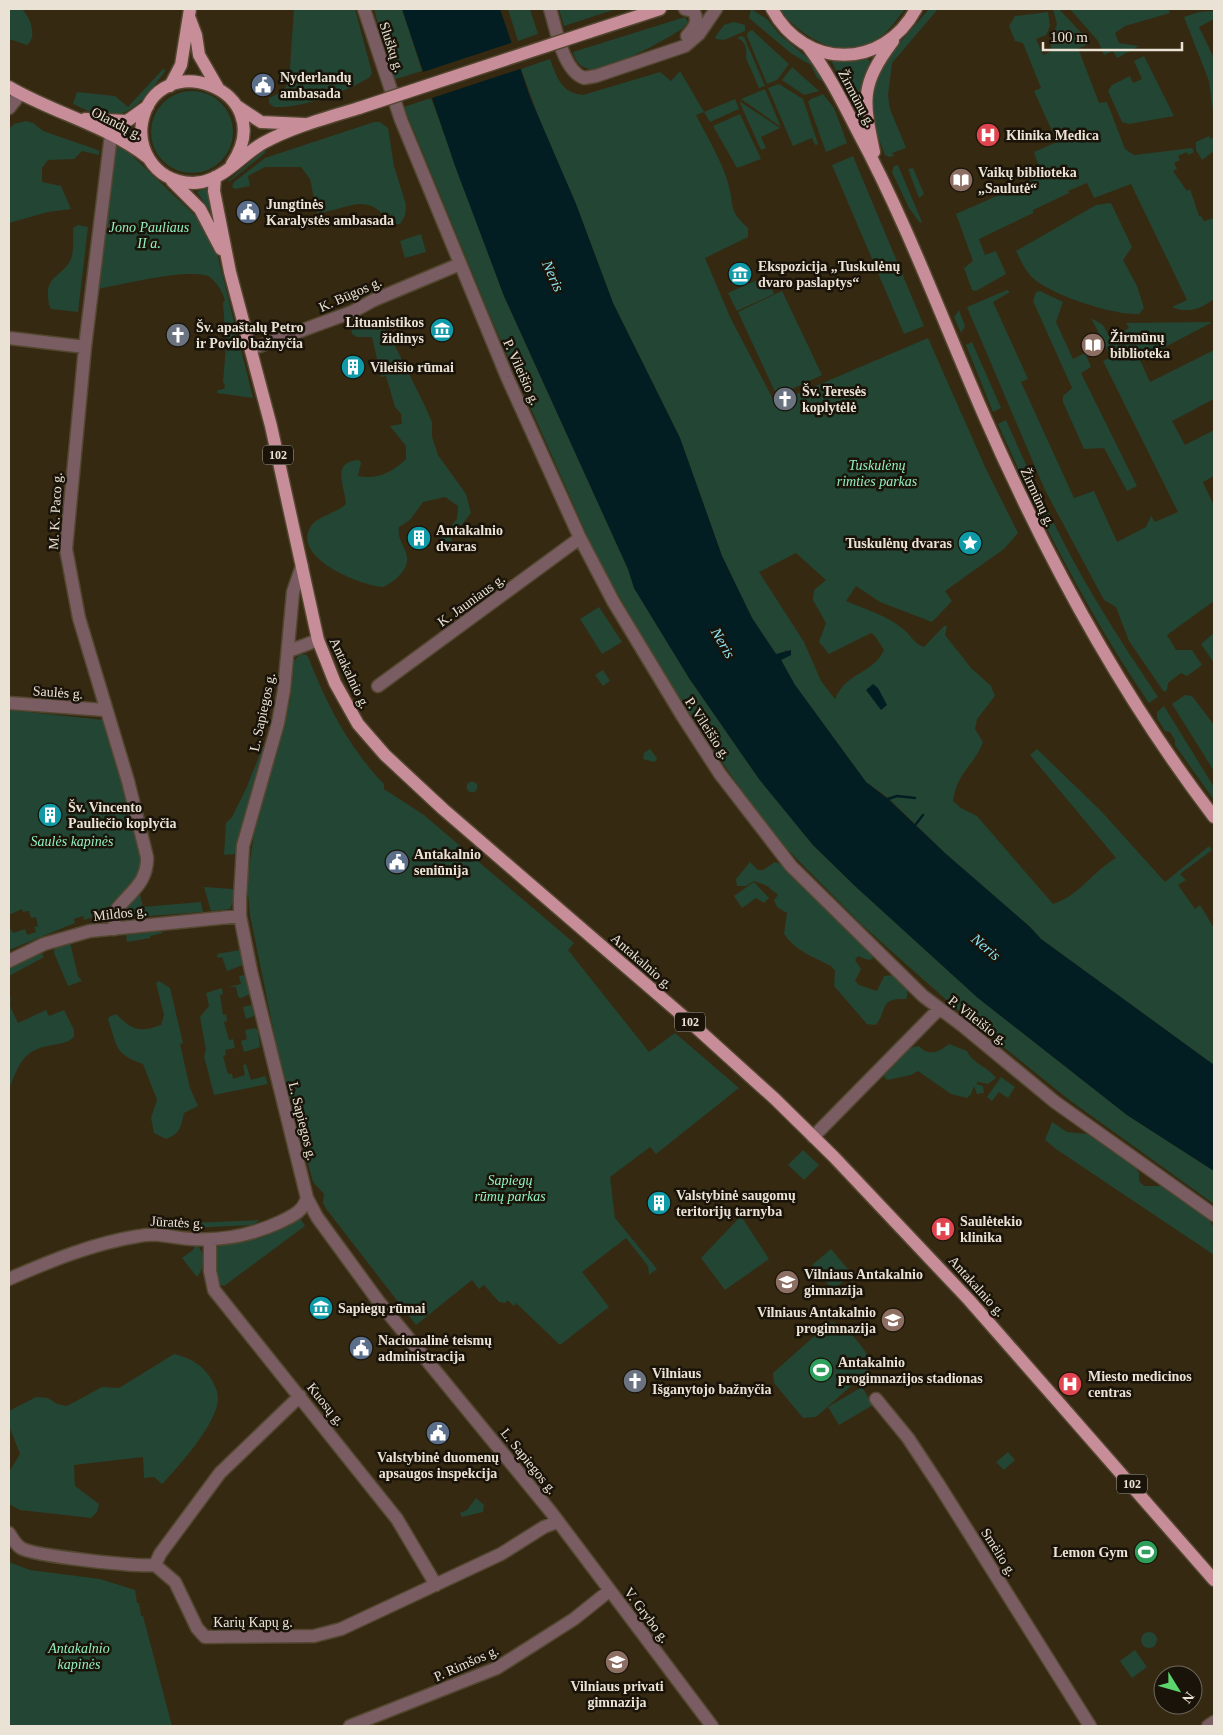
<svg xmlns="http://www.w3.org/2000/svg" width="1223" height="1735" viewBox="0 0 1223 1735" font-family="Georgia,serif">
<rect width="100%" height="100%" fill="#362911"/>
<path fill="#234533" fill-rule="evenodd" d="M9,9H22C30,17 38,36 27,45L9,39Z
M294,9H355L372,73L370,77C344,93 304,108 274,107L269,103V98L282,92L289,82Z
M374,9H402L422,71L393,80Z
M508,9H530L538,34L518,41Z
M559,9H616L564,26Z
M751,9L767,19L779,34L816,65L827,84L817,78L811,65L792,54L749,18Z
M779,9H905C896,20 888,33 876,40C842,63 801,37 779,9Z
M929,9H938L892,63L888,95L890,109L906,148L892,153L894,156L889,157L885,155L875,129L870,100L873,85L891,49L903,39Z
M1053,9H1059L1087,39L1085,46L1078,48L1099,103L1107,102L1125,149L1134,155L1192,148L1194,152L1188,155L1187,152L1178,156L1180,160L1174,163L1177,169L1173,171L1187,191L1190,189L1199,216H1201L1204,221L1214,218V299C1201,309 1187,314 1172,307L1187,300L1131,184L1094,198L1087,183L1068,191L1069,193L1033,210V213L979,239L985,255L996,251L1006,274L976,291L972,290L964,268L973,261L956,214L1042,176L1034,152L1057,142L1034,91L1041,88L1023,43L1015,41L1009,26L1015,16L1048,12L1050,26L1046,35L1036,39L1043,55L1052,51L1050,43L1057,24Z
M1070,9H1168L1170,13L1125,26L1115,33L1119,43L1139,46L1117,58L1113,51L1104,55L1098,41Z
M1214,11V19L1199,27L1214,58V120L1209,81L1184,17L1199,12Z
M685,17L688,22L682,29C665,40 611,70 592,69C581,69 575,61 573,52Z
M734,22L745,25V31L724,40L716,39L715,37L724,25Z
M752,30L789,64L777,80L767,84L747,36L748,32Z
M741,36L744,37L765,86L759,88L746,58C747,50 746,41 737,38Z
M1144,56L1174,116L1129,124L1122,122L1108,91L1112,85L1130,76L1133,83L1142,79L1134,61Z
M550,59C557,77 561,93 583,95L660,72L671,81L680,71L704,112L735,99L739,109L710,122L704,112L696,115C707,137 721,159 728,183C735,206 727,209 748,228V237L705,258L730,317L774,401L789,394L790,397L928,338L986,469L1018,533L1004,549L945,591L952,601L932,622L880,602L856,586L846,601C865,609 888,616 903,629C911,635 914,644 924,647L944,626H947L945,635L971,668L991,686L995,696L977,719L975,729L983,742C973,768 958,770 953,801L961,808L977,816L1053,904C1079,896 1093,871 1116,858L1030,755L1037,749L1101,811L1165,882L1209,846L1212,850L1180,874L1186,880L1178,885L1195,909L1200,905L1214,928V1065L1041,939L1030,927L946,854L888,798L866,782L795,685L781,660L791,655L786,650L781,654H776L752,618L722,556L680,438L613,303L576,204L541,124L521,69ZM796,553L826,580L814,590L813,600L826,623L819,642L829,654L871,633L875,636L884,650C873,674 846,672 835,699L821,681L804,642L759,572Z
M867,59L870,61L861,86L860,108L856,111L832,62Z
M792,67L819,91L804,95L782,80Z
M163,69L166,70C151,90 131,121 102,115C92,113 82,108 73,104L77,92L115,96L128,107Z
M779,84L803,99L818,144L815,145L812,138L793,146L768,88Z
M765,89L781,127L741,99Z
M151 132a41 41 0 1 1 82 0a41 41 0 1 1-82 0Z
M823,94L834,108L847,143L826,152L808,102L811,99Z
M431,98L504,296L628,569L634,588L689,678L759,779L813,845L855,886L978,998L1127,1115L1214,1171V1204L1068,1099L960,1012L862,925L786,848L749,802L659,668L594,551L491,318L404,107Z
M739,101L780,128L761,137L766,148L761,150Z
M740,114L761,159L737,168L713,126Z
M26,121L33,123L43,131L95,149L99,151V155L82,151L74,159L48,160L42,168V182L61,186L71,209L48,212L9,223V129L14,124Z
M374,122H380L388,128L394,166L406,205L405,216L400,224H391C366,189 350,210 317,213L310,179L301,167H265L248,176L250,186L235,189L232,187L234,182L265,158Z
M95,123L115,127L131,126V135L94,125Z
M1209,136L1210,139L1214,137V151L1202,160L1196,150V142Z
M118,146L125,149L201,221L217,253L253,398L217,393L218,390L224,389L225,385L223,382L226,345L223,303L225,300C223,292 214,277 205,275C177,270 125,284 97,289L111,158Z
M265,149V153L229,182L228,181Z
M853,156L924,326L904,334L832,165Z
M898,165L922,222L920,223L909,208L892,172L894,166Z
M913,168L924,194L919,198L908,169Z
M205,188L207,190L212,214L197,192Z
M1111,203L1132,247L1123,260L1137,286L1144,308L1139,314C1115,316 1046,294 1030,275C1024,268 1020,259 1016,251L1096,205Z
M78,225L88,227L78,312L51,309C48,304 48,299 48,294C47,276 65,274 71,259C74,250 73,238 73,228Z
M421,234L426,252L405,258L400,241Z
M766,276L774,294L737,311L728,293Z
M1007,290L1010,292L993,302L1028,379L1021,382L1074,498L1094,491L1117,542L1146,527L1151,516L1155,522L1178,512L1103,361L1111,357L1091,318L1103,325L1111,340L1129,328L1126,323L1210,322L1211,323L1140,360L1150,382L1214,350V399L1172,421L1185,445L1214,430V476L1203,482L1214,506V601L1167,635L1176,650H1192L1202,665L1187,676L1181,673L1168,683L1167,690L1164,692L1129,641L1116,607L1104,600L1045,490L967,307Z
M782,291L822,375L777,396L738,312Z
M1040,291L1063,302L1056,322L1073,359L1085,353L1091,367L1081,373L1137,486L1127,491L1104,448L1084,449L1063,402V396L1072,388L1033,301L1036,292Z
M959,310L965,326L961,333L954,317Z
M375,318L379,320L394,344L425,406L432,422V437L438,455L466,494L471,513L451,538L454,548L451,551H445L438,540L457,519L458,506L445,497L423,502L410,520L399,527C397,540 405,545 407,557C409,570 393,583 383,587C362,586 290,558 311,526C318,516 336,513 346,504C345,486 330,462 359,460L361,463L358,476C377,480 393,472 406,459V446L390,426L402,424L401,414L395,407L386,376L381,377L372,337H357L352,334L351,328Z
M972,342L1001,408L993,412L966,345Z
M1006,420C1033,481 1060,540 1094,597C1114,631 1136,664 1158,697L1149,703C1089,615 1041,521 998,424Z
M599,607L622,642L602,654L580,619Z
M1214,633V663L1201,644Z
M300,654L307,655L309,659C327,705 349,748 384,784V789L424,815L574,943L568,950L649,1052L675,1033L739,1088L656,1154L650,1147L610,1177L615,1218L657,1269L649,1275L648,1266L626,1238L582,1272L609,1307L560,1345L516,1303L514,1306L507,1300L506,1303L499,1302L484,1285L479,1289L472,1280L416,1325L327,1210L323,1203L324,1194L313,1182L277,1048L250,915L247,882L254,834L290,701L294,661Z
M603,670L610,681L603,686L595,675Z
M1185,695L1192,696L1214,725V771L1172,704Z
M1164,706L1214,787V800L1175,745V740L1170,732L1165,731L1157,718V712Z
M9,710L104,720L141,850C142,881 130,892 107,911L105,909L95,912L96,916L84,920L83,916L74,919L75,923L9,950V930L11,929L13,933L25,929L27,935L36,932L34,927L38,926L36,917L31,918L29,911L23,912L22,909L9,915Z
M263,746L266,747L241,828L236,854L224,855L226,823L232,817L246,789Z
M650,749L657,758L655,762L643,759L644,753Z
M466.5 787a5.5 5.5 0 1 1 11 0a5.5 5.5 0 1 1-11 0Z
M750,862L758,870H763L775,862L785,866L872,951L873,959L868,960L858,956L855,960L861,969L855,981L859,985L877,991L884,976L894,975C902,983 911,988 906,999C879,998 888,1009 876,1025L867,1024L834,986L835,971L831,966C813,957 796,951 784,934L787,913L777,907L774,900L778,895L767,886L754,881L746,886H737L736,879Z
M754,882L769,898L764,903L756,898L742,908L734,896Z
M204,887L233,889V901L230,909L211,911Z
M139,891L143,907L201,902L203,912L122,918L120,913Z
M161,931L163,933L150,936V938L127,942L126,935Z
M70,942L78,976L82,981L68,986L54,953L55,946Z
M240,950L243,965L227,971L222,957L218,958L217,954Z
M40,951L44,957L9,976V966Z
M245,975L250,994L241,998L238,997L236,987H229L241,984L239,976Z
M159,981L170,988L183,1043L180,1044L190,1088L198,1106L184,1113C181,1127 180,1134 166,1139L154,1133L151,1118L157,1100L143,1064C114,1054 118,1047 108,1020L109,1017L116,1014C132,1030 139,1033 161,1025L164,1015L156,983Z
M222,988L223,994L220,995L223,1015L226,1014L227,1021L224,1022L229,1040L233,1039L235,1048L225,1050L226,1055L223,1056L228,1074H232L233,1079L245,1075L243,1065L246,1064L251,1080L265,1076L268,1084L214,1095L204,1056L206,1050L200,1017L209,1006L206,993Z
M9,993L11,999L10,1006L18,1023L46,1010L49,1016L64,1010L74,1030V1037C68,1043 62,1043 53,1045C23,1049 19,1064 9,1089Z
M252,1005L254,1016L246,1019L243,1007Z
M255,1028L258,1030L260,1047L244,1052L241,1041L247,1039L245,1030Z
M949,1044L967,1051C972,1063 988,1067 996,1078L988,1084L978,1082L976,1084L983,1086L984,1093L977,1094L974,1086L971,1094L967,1098L951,1094L918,1071L911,1075L887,1080L882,1074L910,1048L919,1046C929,1057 939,1052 949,1044Z
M1001,1077L1015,1087L1008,1098L999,1092L992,1101L987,1097Z
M1052,1122L1067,1132L1087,1134L1134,1165L1139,1173V1181L1144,1186H1166L1208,1217L1213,1226L1214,1255L1056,1149L1045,1140Z
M803,1150L819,1165L804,1180L788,1165Z
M741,1216L769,1259L725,1290L701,1258Z
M300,1218L305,1226L224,1286L218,1284L216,1249L221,1245L263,1237Z
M260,1220L252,1225L189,1228V1223Z
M195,1244C207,1252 205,1267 197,1277L182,1258L194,1249Z
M831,1249L852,1274L833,1290L812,1265Z
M830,1322C843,1321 870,1352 871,1365L868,1371L816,1417L803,1418L774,1383L773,1373Z
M174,1354C187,1357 198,1362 207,1373C212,1379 217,1388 218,1397C219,1422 178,1467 162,1484L154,1477L144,1478L143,1457L74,1465L75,1486L99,1504L97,1512L91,1518L20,1510L9,1504V1472L20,1454L9,1426V1411L36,1397L48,1398L57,1404L67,1406L102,1387L119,1388Z
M862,1387L873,1405L839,1425L828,1407Z
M1008,1452L1015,1460L1004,1470L996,1462Z
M476,1498L484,1505L483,1512L462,1517L460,1513L467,1510Z
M9,1562L30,1570L100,1579L135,1590L137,1603H139L141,1616H143L172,1726H9Z
M1141 1640a8 8 0 1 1 16 0a8 8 0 1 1-16 0Z
M1135,1650L1147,1667L1132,1678L1120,1661Z"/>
<path fill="#031e22" d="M402,9H500L530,97L576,204L613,303L680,438L722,556L752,618L776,654L791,650V655L781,660L795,685L866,782L888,799L946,854L1030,927L1041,939L1214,1065V1171L1127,1115L978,998L855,886L813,845L759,779L689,678L634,588L628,569L504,296L455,166Z
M873,684L878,688L887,705L881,710L866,690Z"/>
<path fill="#362911" d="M514,42L523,68L429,99L420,73Z"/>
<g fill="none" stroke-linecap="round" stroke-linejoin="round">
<path stroke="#031e22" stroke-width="2.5" d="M888,799L897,796L915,798
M916,824L923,815"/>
<g stroke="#534730" stroke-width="15">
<path id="minor" d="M364,9L401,120L507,377L580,538L613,601L683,717L720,774L791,866L923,996L963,1026L1055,1102L1214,1215
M550,9C556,28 563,71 584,78L596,76L685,46L699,34L716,9
M685,9L693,11C700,21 694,28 687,36
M9,108L20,94
M111,135L85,347L66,549L79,618L128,781L147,857C148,884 128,893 114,913L115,929
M9,338L85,347
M251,349L352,312L374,300L460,264
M302,566L293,592L284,690L278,723L243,846L240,898V916L251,971L307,1198L317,1217L379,1302L551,1512L712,1726
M289,651L318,640
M378,686L580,538
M9,703L105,710
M9,961L44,944L90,931L240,916
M813,1137L939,1009
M210,1239V1271L214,1290L397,1519L436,1585
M9,1279C50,1261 94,1243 139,1236C157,1232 173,1238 191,1239C222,1241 252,1235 280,1222C292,1216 303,1212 307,1198
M300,1396L220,1473L160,1554L155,1565L175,1582L197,1628L205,1637L314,1636L341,1629L501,1554L544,1527L557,1522
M876,1399L908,1438L939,1485L1090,1726
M9,1533C12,1538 15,1544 21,1548C34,1556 137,1567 155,1565
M350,1726L497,1668L574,1619L609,1591
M1208,1726L1214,1722"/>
</g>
<g stroke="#534730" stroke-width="15">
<path id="major" d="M772,9C805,70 883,70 916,9
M190,19L196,35L199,55L218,88
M589,32L660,9
M807,45C829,74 842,101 858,132C907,223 942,319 983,413C1045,555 1120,694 1214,817
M170,86L181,65L190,9
M9,87C53,113 106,125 147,157
M237,106L261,122L304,124
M85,119L127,121L148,106
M874,152C863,100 860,85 893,41
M232,164C282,89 156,44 142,123C139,140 145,157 157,169C168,180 186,185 202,182C226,177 242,155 263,143C292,127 326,118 359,108
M215,177L214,191L230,272L271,426L318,640L335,683L358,724L385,755L443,809L691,1023L775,1099L834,1157L969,1300L1214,1580
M172,181L200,209L221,249"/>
</g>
<use href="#minor" stroke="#795d62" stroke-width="12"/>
<use href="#major" stroke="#c78d98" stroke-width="12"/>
<g stroke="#534730" stroke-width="15" stroke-linecap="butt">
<path id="major-bridge" d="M359,108L589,32"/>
</g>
<use href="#major-bridge" stroke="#c78d98" stroke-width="12"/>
</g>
<defs>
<g id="civic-disc" transform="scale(1.25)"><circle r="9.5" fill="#5c6f8a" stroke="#191309"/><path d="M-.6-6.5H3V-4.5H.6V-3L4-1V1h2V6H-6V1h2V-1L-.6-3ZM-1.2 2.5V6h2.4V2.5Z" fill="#fff"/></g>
<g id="hospital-disc" transform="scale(1.25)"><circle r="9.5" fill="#e0444e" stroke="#191309"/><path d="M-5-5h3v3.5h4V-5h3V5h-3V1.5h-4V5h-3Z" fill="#fff"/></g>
<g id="library-disc" transform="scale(1.25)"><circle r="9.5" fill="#8d6e63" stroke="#191309"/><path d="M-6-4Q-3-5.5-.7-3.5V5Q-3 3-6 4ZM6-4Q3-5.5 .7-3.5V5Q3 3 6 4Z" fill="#fff"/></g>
<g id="museum-disc" transform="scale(1.25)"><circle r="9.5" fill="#0f9aa8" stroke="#191309"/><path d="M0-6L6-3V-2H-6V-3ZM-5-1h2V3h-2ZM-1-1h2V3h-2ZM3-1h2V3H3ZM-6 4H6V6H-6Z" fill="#fff"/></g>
<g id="church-disc" transform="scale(1.25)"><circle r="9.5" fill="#6b7280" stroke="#191309"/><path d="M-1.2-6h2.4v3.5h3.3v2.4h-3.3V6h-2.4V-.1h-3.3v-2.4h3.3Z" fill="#fff"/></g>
<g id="building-disc" transform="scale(1.25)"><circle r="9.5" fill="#0f9aa8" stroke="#191309"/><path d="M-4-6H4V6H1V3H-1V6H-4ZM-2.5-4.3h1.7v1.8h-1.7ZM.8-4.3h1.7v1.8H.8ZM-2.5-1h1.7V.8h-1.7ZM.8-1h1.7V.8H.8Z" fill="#fff"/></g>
<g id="sight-disc" transform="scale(1.25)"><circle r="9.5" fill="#0f9aa8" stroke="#191309"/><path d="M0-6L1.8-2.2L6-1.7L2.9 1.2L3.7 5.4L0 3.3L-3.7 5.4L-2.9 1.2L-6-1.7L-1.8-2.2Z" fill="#fff"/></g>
<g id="school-disc" transform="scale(1.25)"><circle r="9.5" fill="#8d6e63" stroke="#191309"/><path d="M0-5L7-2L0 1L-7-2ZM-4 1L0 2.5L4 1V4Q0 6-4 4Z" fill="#fff"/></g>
<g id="stadium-disc" transform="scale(1.25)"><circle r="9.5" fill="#2e9e5b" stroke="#191309"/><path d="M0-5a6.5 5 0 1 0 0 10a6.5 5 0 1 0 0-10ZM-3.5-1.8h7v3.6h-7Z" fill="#fff"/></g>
</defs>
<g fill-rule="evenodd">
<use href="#civic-disc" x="263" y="85"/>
<use href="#hospital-disc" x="988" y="135"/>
<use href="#library-disc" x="961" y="180"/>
<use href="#civic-disc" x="248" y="212"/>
<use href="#museum-disc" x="740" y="274"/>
<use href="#museum-disc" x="442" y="330"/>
<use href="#church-disc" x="178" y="335"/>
<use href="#library-disc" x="1093" y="345"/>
<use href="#building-disc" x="353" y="367"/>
<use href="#church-disc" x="785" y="399"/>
<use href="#building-disc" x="419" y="538"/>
<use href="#sight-disc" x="970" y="543"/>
<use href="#building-disc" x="50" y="815"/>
<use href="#civic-disc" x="397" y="862"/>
<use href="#building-disc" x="659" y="1203"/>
<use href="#hospital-disc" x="943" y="1229"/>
<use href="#school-disc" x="787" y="1282"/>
<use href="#museum-disc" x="321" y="1308"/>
<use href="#school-disc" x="893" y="1320"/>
<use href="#civic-disc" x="361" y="1348"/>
<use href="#stadium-disc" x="821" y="1370"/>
<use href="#church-disc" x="635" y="1381"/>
<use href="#hospital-disc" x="1070" y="1384"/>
<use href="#civic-disc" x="438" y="1433"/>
<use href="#stadium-disc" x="1146" y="1552"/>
<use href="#school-disc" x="617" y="1662"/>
</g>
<g text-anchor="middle" stroke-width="5" stroke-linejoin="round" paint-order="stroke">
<g fill="#191309" stroke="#aba497" stroke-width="1">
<rect x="263" y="445.5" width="30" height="19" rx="4"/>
<rect x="675" y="1012.5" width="30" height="19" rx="4"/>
<rect x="1117" y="1474.5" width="30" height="19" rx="4"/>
</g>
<g font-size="12" font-weight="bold" fill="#eae2d4">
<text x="278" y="459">102</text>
<text x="690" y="1026">102</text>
<text x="1132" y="1488">102</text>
</g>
<g font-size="14" fill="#eae2d4" stroke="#191309">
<text transform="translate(392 47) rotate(72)" y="5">Sluškų g.</text>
<text transform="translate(857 98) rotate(62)" y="5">Žirmūnų g.</text>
<text transform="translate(117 123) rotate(27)" y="5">Olandų g.</text>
<text transform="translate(350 294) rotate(-24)" y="5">K. Būgos g.</text>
<text transform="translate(522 372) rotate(66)" y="5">P. Vileišio g.</text>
<text transform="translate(1038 497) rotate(65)" y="5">Žirmūnų g.</text>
<text transform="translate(55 511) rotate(-87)" y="5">M. K. Paco g.</text>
<text transform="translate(471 600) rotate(-36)" y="5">K. Jauniaus g.</text>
<text transform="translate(350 673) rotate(65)" y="5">Antakalnio g.</text>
<text transform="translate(58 692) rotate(4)" y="5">Saulės g.</text>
<text transform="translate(262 712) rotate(-78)" y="5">L. Sapiegos g.</text>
<text transform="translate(708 728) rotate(57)" y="5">P. Vileišio g.</text>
<text transform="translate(120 913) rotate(-6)" y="5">Mildos g.</text>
<text transform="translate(642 961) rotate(41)" y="5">Antakalnio g.</text>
<text transform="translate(978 1020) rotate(38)" y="5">P. Vileišio g.</text>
<text transform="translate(303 1121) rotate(76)" y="5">L. Sapiegos g.</text>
<text transform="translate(177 1222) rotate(3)" y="5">Jūratės g.</text>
<text transform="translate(977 1286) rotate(48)" y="5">Antakalnio g.</text>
<text transform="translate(326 1404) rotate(51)" y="5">Kuosų g.</text>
<text transform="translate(529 1461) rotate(51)" y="5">L. Sapiegos g.</text>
<text transform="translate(999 1552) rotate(58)" y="5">Smėlio g.</text>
<text transform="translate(647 1615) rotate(53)" y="5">V. Grybo g.</text>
<text x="253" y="1627">Karių Kapų g.</text>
<text transform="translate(466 1663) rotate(-24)" y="5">P. Rimšos g.</text>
</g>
<g font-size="14" font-weight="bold" fill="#eae2d4" stroke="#191309" text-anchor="start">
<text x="280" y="82">Nyderlandų<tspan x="280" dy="16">ambasada</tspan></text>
<text x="1006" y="140">Klinika Medica</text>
<text x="978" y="177">Vaikų biblioteka<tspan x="978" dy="16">„Saulutė“</tspan></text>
<text x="266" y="209">Jungtinės<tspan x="266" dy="16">Karalystės ambasada</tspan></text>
<text x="758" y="271">Ekspozicija „Tuskulėnų<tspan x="758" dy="16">dvaro paslaptys“</tspan></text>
<text x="424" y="327" text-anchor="end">Lituanistikos<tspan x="424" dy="16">židinys</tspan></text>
<text x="196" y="332">Šv. apaštalų Petro<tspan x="196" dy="16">ir Povilo bažnyčia</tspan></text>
<text x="1110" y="342">Žirmūnų<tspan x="1110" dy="16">biblioteka</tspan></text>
<text x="370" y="372">Vileišio rūmai</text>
<text x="802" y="396">Šv. Teresės<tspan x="802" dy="16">koplytėlė</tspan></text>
<text x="436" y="535">Antakalnio<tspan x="436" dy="16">dvaras</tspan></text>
<text x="952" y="548" text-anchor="end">Tuskulėnų dvaras</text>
<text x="68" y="812">Šv. Vincento<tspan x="68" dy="16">Pauliečio koplyčia</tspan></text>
<text x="414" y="859">Antakalnio<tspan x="414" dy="16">seniūnija</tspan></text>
<text x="676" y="1200">Valstybinė saugomų<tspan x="676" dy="16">teritorijų tarnyba</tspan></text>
<text x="960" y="1226">Saulėtekio<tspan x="960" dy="16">klinika</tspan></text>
<text x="804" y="1279">Vilniaus Antakalnio<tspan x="804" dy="16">gimnazija</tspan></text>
<text x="338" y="1313">Sapiegų rūmai</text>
<text x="876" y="1317" text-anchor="end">Vilniaus Antakalnio<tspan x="876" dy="16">progimnazija</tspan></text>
<text x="378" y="1345">Nacionalinė teismų<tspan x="378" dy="16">administracija</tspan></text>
<text x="838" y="1367">Antakalnio<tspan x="838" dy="16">progimnazijos stadionas</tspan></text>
<text x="652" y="1378">Vilniaus<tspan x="652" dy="16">Išganytojo bažnyčia</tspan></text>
<text x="1088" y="1381">Miesto medicinos<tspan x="1088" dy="16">centras</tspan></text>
<text x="438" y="1462" text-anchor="middle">Valstybinė duomenų<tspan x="438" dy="16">apsaugos inspekcija</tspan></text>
<text x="1128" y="1557" text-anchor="end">Lemon Gym</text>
<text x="617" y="1691" text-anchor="middle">Vilniaus privati<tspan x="617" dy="16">gimnazija</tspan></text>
</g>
<g font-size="14" font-style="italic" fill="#92f0be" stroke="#191309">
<text x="149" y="232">Jono Pauliaus<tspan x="149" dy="16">II a.</tspan></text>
<text x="877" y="470">Tuskulėnų<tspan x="877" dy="16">rimties parkas</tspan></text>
<text x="72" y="846">Saulės kapinės</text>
<text x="510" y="1185">Sapiegų<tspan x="510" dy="16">rūmų parkas</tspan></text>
<text x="79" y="1653">Antakalnio<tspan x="79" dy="16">kapinės</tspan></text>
</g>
<g font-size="15" font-style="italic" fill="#8ce9f8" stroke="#191309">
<text transform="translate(553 276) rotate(66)" y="5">Neris</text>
<text transform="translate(723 643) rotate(60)" y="5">Neris</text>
<text transform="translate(986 947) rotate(40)" y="5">Neris</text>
</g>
</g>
<rect width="1223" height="1735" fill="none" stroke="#eae2d4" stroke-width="20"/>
<g transform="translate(1178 1690) rotate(127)"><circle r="24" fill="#191309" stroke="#6d665a"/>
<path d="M0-4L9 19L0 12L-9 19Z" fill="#5cd56d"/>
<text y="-8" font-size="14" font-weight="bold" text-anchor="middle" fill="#eae2d4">N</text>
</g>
<path d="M1043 42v8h139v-8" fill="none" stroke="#eae2d4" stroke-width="2.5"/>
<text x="1050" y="42" font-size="15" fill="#eae2d4" stroke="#191309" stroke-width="4" paint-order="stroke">100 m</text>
</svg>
